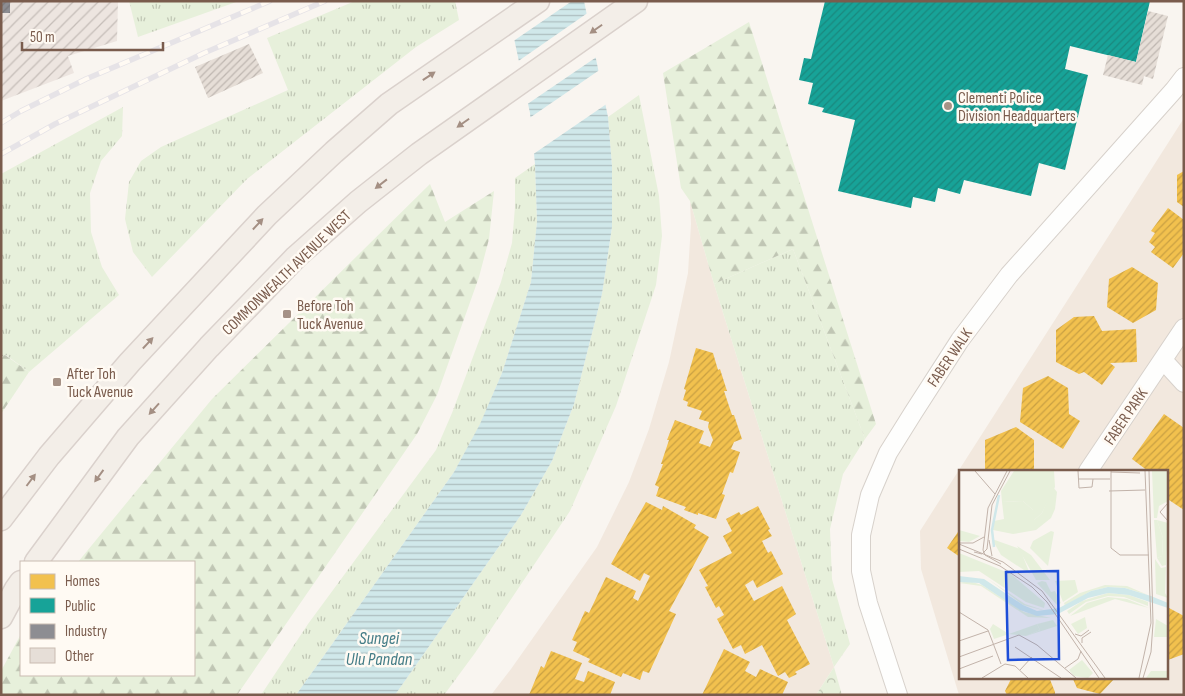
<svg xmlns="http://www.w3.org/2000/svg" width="1185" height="696" viewBox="0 0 1185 696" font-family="'Sofia Sans Condensed',sans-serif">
<defs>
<pattern id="industrial-furrows" width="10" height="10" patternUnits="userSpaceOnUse" patternTransform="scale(1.25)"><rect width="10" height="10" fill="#ede5e0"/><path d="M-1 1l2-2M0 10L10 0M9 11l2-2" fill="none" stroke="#c5bdb8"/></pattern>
<pattern id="grass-tufts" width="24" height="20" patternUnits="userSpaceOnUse" patternTransform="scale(1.25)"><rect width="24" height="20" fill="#e7f0db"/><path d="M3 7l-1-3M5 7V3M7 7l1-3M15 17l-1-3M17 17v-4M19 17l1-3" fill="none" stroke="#c0c6b4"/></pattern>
<pattern id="forest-firs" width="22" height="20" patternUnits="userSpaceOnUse" patternTransform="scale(1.25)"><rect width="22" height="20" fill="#e7f0db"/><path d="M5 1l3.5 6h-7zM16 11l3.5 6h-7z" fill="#c0c6b4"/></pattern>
<pattern id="park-crowns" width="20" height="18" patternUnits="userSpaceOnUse" patternTransform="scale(1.25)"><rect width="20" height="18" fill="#e7f0db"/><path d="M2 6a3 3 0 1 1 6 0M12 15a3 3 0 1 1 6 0" fill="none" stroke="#c0c6b4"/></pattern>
<pattern id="water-rules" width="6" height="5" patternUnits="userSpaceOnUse" patternTransform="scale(1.25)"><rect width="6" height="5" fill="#d0e8ea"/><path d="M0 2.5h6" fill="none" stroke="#aebfc0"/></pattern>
<pattern id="homes-hatch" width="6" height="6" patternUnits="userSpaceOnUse" patternTransform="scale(1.25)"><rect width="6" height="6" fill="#f2c14e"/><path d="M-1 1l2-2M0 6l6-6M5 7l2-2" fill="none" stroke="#c9a043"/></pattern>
<pattern id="public-hatch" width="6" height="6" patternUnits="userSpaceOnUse" patternTransform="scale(1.25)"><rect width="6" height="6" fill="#17a398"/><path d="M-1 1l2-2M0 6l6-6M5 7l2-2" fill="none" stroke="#1a887e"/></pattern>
<pattern id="industry-hatch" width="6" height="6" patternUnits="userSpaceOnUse" patternTransform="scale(1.25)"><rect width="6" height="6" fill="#8d8d92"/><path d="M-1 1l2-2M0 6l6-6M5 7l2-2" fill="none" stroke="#787679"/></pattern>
<pattern id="building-hatch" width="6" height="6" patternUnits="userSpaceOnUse" patternTransform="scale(1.25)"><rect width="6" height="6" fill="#e6ded7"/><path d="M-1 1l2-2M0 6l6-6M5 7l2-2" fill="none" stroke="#bfb7b1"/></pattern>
</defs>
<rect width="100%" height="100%" fill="#f9f5f0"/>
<path fill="#f2e8de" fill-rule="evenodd" d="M1184,118V695H959L921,569L920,531ZM960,471H1166V677H960Z
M690,201L714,284L834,667L816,695H491L511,669L597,547L629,482L649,429L669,362L688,273L691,224Z"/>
<path fill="url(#industrial-furrows)" d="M1,1H118L117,41L68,56L74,73L1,101Z"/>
<path fill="url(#grass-tufts)" d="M129,1H239L138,37Z
M355,1H455L459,20L416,47L247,179L152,277L133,252L125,219L129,182L141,161L161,147L288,90L267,38Z
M639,95L659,196L662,236L656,285L616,406L570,511L475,653L444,695H395L521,515L552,461L574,404L602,294L612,227V166L608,117Z
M123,107L122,136L101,161L90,193L91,232L102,267L119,295L29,372L6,355L1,357V174Z
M535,164L537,221L531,282L502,373L480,425L454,472L296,695H261L308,624L436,450L452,413L501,282L512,243L515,207V178Z
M793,249L865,439L843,474L830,529L832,579L850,644L834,667L714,284Z"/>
<path fill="url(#forest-firs)" d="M749,22L876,424L865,439L793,249L714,284L690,201L681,188L663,73Z
M430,184L445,222L494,191L489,239L479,277L437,395L417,434L237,695H1V671L21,634V675H194V562H78L212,399Z
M5,355L29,372L1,414V357Z"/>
<path fill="url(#park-crowns)" d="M834,667L842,695H816Z"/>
<path fill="url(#water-rules)" d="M506,1H584L608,117L612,166V227L602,294L574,404L552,461L521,515L395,695H296L454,472L480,424L502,373L531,282L537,221L535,164L530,113Z"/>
<path fill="#f9f5f0" d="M504,1H572L512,42Z
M589,12L598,56L526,105L517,62Z
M601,69L608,103L532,155L528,119Z"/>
<path fill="url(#homes-hatch)" d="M1184,171V207L1177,202V175Z
M1168,208L1184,220V253L1173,268L1151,252L1155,247L1149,242L1155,233L1151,231Z
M1132,267L1158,283L1156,310L1133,323L1107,307L1109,279Z
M1094,316L1102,331L1136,329L1137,362L1110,363L1115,367L1102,385L1084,372L1079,374L1056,362V330L1074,317Z
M696,348L713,353L718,370L720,369L727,391H724L732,415H734L742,439L734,442L731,449L740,452L733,473L730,472L722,494L725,495L716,519L698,513V515L684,510L686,507L656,496L659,487L655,485L663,464H661L669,440H667L675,420L704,431L699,443L710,447L713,440L708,427L709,422L699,419L702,411L687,406L688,402L683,400L686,390L684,389Z
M1048,376L1068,388L1069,414L1080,421L1063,449L1020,422L1023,388Z
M1164,414L1184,428V510L1166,498V471H1148L1132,459Z
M1016,427L1034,440V471H985V440Z
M646,502L662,510L663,506L696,525L694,528L709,537L669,611L676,614L649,673L643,671L640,680L623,673L621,677L588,662L590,659L573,651L577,642L572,640L585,611L589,613L606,577L636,591L633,598L638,601L650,576L644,573L640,581L611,564Z
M758,506L770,529L768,530L772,536L762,541L768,553L771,551L783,574L757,588L753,580L745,585L754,601L782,586L796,614L787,620L810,664L795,672L797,674L789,678L785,672L778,676L762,645L745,654L741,645L733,649L717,619L724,615L719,606L716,608L705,587L708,586L699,570L732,553L723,536L732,531L726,519L739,512L741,515Z
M960,529V557L947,548Z
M1169,608L1184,616V654L1168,660H1166V610Z
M724,649L750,662L745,671L756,677L760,669L788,682L782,695H702Z
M551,651L582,663L575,679L584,682L588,671L615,682L610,695H529L541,666L544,668Z
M1012,677H1049L1055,692V695H1007L1005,691Z
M1072,677H1116L1100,694L1077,688Z"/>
<path fill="url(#public-hatch)" d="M825,1H877L882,2V1H1150L1136,62L1070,46L1065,69L1088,75L1065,170L1039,163L1031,196L964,180L960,194L938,188L935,202L913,197L911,208L838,191L855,120L822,112L824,108L808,104L813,83L799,80L804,58L811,59Z"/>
<path fill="url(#industry-hatch)" d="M1,1H10V13H1Z"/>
<path fill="url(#building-hatch)" d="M1148,11L1168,16L1153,79L1144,76L1142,85L1103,75L1108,55L1136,62Z
M249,44L263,73L208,98L195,67Z"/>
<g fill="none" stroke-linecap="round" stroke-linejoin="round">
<g stroke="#d7d1cb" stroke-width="20">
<path id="minor" d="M1163,360L1184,383
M1088,471L1184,328
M898,695L868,603L861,571V535L870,495L888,453L913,413L960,340L1009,275L1174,90L1184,77"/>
</g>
<g stroke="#dad1cc" stroke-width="25">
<path id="major" d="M1,519L49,456L130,362L267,215L334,152L389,104L538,1
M36,562L128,437L209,347L296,257L358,202L419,154L636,1
M1,617L16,589L21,582"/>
</g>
<use href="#minor" stroke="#fefefd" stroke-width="18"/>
<use href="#major" stroke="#f3eee8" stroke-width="22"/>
<g stroke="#e6e3e7" stroke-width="5.5">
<path id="rail" d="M1,123L21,111L86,79L270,1
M1,154L55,124L204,53L325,1"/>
</g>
<use href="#rail" stroke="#fffaf3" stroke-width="4" stroke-dasharray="11" stroke-linecap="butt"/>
</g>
<defs><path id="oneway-solid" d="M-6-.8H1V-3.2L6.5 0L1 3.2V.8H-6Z" transform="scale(1.25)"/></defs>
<g fill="#a48f83">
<use href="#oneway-solid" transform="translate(596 29) rotate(145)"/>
<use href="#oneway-solid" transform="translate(429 76) rotate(-34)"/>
<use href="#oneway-solid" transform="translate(463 123) rotate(145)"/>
<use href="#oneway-solid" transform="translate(381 184) rotate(142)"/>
<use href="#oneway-solid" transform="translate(258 224) rotate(-47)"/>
<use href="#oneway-solid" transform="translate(148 343) rotate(-47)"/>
<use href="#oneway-solid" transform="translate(154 409) rotate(132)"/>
<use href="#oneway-solid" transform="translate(99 476) rotate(126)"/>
<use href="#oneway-solid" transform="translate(31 480) rotate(-53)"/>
</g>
<g fill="#a69286" stroke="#fffaf3" stroke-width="2">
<circle cx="948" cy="106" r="5"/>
<rect x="282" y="309" width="10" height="10" rx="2.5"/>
<rect x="52" y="377" width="10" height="10" rx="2.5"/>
</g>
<g text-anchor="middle" stroke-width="5" stroke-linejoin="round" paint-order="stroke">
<g font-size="16" fill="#7a5c4d" stroke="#fffaf3" text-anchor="start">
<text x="958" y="103">Clementi Police<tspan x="958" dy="18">Division Headquarters</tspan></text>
<text x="297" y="311">Before Toh<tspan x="297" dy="18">Tuck Avenue</tspan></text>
<text x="67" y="379">After Toh<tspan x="67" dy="18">Tuck Avenue</tspan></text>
</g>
<g font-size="16" fill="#7a5c4d" stroke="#fffaf3">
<text transform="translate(286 272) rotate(-44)" y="6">COMMONWEALTH AVENUE WEST</text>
<text transform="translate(949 357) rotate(-56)" y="6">FABER WALK</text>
<text transform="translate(1125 416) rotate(-56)" y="6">FABER PARK</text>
</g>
<g font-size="18" font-style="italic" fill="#437c86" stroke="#fffaf3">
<text x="379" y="644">Sungei<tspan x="379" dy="21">Ulu Pandan</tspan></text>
</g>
</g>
<g transform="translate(959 470)">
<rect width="209" height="209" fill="#f9f5f0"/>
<path d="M55,1H95L96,17L83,43L74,51V40L64,31L43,32L42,21ZM198,50L209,53L207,95L203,96L198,88L203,86L204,68ZM58,76L72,85L91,110H77ZM196,89L202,98L207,97L206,123L209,128L197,124ZM29,109L66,134L87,141L64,135ZM116,110L119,122L104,132L96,111ZM10,111L23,115L65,142L92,148L69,147L22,116L0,113ZM83,111L87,112L92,122L96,121L102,133L98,135L78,113ZM146,115L168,116L189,125L166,118L149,117L132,121L106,136L105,133L121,123ZM149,123L170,125L189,132V136L165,127L149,126L127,132L110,144L108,141L123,131ZM126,147L128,158L119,164L112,154ZM78,154L81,160L67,166L50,164ZM123,190L134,203L129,208L115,206L110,200Z" fill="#e7f0db"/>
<path d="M193,1H209V31L200,36L198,48H195ZM94,17L98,22L96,39L92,48L77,60L54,64L34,60L35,51L45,49L43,32L64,31L74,40L75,50L83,43ZM195,50H198L204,68L203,86L198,88ZM0,60L21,66L10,72L0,71ZM92,61L95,62L89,96L71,78L74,71ZM33,69L61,79L71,104L42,85ZM0,83L52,104L86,133L85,138L67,132L20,101L0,102ZM149,127L168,129L190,138L156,129L111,146L128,133ZM197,149L209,156V167H195ZM94,150L98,156L67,166L81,160L78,154Z" fill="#e7f0db"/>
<path d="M34,154L50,164L35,169L31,159ZM192,201H208L209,208H187Z" fill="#e7f0db"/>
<path d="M0,106L25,109L64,135L78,141L100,138L132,121L149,117L166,118L192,126L209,133V138L170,125L149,123L129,128L99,144L78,146L61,140L20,113L0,112Z" fill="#d0e8ea"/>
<path fill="none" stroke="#d0e8ea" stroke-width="2.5" d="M35,77L33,60L40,25"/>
<path fill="none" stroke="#c2b3aa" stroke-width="1" d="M16,1L36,24M119,1L120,18L133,17L134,9M152,1V78L161,85H190M152,2L181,3M119,9H151M150,21L186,20M209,33L201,42L209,51M30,70L33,86M1,73H14L25,67M0,74L44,92L83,121L146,208M0,79L41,96L73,117L88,132L140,208M15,82L23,84L28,79L33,35L51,1M42,94L26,85L24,80L29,38L48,1M0,142L29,160L42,194M116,164L122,166L130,160M0,171L29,161M123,173V168L132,162M56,177L102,208M0,187L60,165L78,175L117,208M106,198L119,189L122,181M0,199L34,186M61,200L73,187M23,208L46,194L56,196L69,208M180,208L192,153L186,1M184,208L192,182L194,153L190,1"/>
<path fill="#1d4ed8" fill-opacity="0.15" stroke="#1d4ed8" stroke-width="2.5" d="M99,101L100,189L49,190L47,102Z"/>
<rect width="209" height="209" fill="none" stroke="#7a5c4d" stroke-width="2.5"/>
</g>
<rect width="1185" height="696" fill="none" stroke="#7a5c4d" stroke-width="5"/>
<rect x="20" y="561" width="175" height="115" fill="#fffaf3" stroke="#cabbb1"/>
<rect x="30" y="574" width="25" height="15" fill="#f2c14e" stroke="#cabbb1"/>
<text x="65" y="586" font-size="15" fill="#7a5c4d">Homes</text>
<rect x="30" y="598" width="25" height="15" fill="#17a398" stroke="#cabbb1"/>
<text x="65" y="611" font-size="15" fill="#7a5c4d">Public</text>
<rect x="30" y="624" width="25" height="15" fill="#8d8d92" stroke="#cabbb1"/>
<text x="65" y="636" font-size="15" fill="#7a5c4d">Industry</text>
<rect x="30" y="648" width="25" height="15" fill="#e6ded7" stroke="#cabbb1"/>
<text x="65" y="661" font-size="15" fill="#7a5c4d">Other</text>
<path d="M22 42v8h141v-8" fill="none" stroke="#7a5c4d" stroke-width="2.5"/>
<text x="30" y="42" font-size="15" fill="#7a5c4d" stroke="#fffaf3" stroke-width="4" paint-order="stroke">50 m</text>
</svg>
